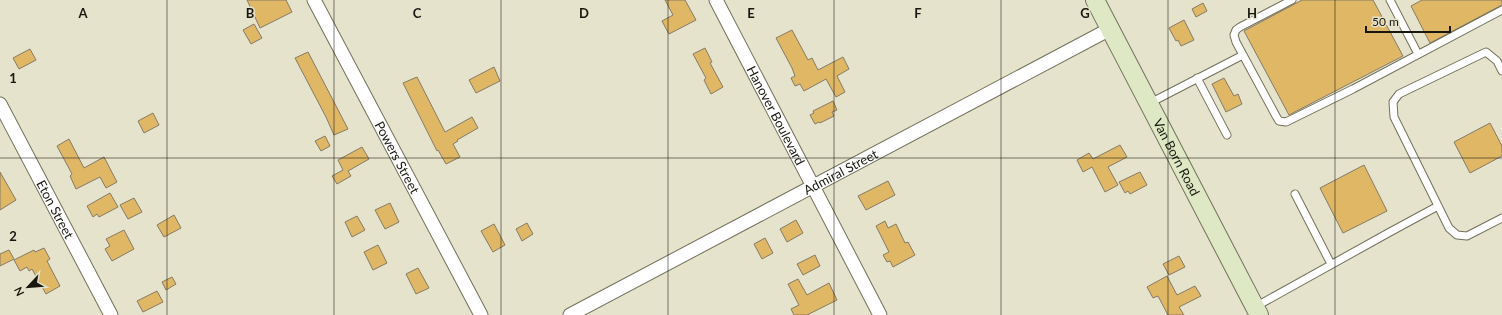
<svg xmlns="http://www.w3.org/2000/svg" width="1502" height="315" viewBox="0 0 1502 315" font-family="Lato,sans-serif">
<rect width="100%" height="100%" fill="#e5e3cb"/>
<path fill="#e0b765" stroke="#847a66" d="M247,0H286L292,12L260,28Z
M665,0H685L696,20L669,34L662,21L673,15Z
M1302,0H1373L1403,56L1289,115L1244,31Z
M1422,0H1502V5L1430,43L1411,6Z
M1203,3L1207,11L1196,17L1192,9Z
M1184,20L1194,40L1181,46L1178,40L1176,41L1169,28Z
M254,24L262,38L251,44L243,30Z
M792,30L808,60L812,58L818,70L843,57L849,69L837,76L845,92L836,97L826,79L804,91L800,84L795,86L791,78L795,76L792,68L776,38Z
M705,48L712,62L710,63L723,87L711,94L704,80L706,78L693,54Z
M30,49L36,60L19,69L13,58Z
M308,52L348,129L334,135L326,117L295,58Z
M494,67L500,81L476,93L469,80Z
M417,77L445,132L472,117L478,128L457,140L458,141L453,144L460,157L446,164L438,150L437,151L403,83Z
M1224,78L1234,96L1238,94L1242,104L1226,112L1212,84Z
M833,101L837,110L832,112L834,116L820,123L819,122L815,124L810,115L814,113L813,111Z
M153,113L159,125L144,133L138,121Z
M1490,123L1502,146V156L1470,173L1454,142Z
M325,136L330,146L321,151L315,141Z
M69,139L84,168L104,157L117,182L106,188L100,177L76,189L70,176L72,174L57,146Z
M1120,145L1127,157L1108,167L1118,185L1105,192L1092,167L1083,172L1077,160L1089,153L1093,159Z
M362,147L369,159L348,171L351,176L337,184L332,176L343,170L338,160Z
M1364,165L1387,211L1343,233L1320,188Z
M0,172L16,200L0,210Z
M1140,172L1147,185L1130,194L1128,191L1125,193L1119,182Z
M888,181L895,195L866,210L858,196Z
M110,193L118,207L99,217L97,214L93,217L87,206Z
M134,198L142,212L128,219L120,205Z
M390,203L399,222L385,229L375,210Z
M174,215L181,228L164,237L157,225Z
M357,216L365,230L352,237L345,222Z
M796,220L803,233L787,242L780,229Z
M885,221L888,228L896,224L905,243L908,242L915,255L893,267L890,261L887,262L883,255L889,252L876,226Z
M527,223L533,234L522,241L516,229Z
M494,224L505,245L493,252L481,231Z
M124,230L134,249L112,261L105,249L110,246L106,239Z
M765,238L773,253L762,259L754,244Z
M378,245L387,263L373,270L364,252Z
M44,248L50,259L47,261L60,286L46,294L32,269L29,271L27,267L20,271L14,260L34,250L35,252Z
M9,250L14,259L0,266V254Z
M815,255L820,266L803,275L797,264Z
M1179,256L1185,267L1169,275L1163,264Z
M418,268L429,288L416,294L406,274Z
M1167,276L1177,295L1195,286L1201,296L1179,307L1184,315H1168L1158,296L1153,298L1147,287Z
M172,277L176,284L166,290L162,282Z
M798,279L807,295L829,283L837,300L807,315H794L791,309L799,305L788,284Z
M157,291L163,302L143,312L137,301Z"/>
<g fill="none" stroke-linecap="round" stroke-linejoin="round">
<g stroke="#72705b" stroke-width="9">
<path id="lane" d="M1292,0L1240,27L1236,30L1234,35L1236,42L1276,116L1279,121L1286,122L1353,89L1502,10
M1390,0L1418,54
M1502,71L1497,61L1486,52L1399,94L1393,102L1394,117L1449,228L1457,235L1467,236L1502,218
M1197,78L1227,135
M1148,104L1243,55
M1295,194L1331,264
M1255,307L1390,232L1438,206"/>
</g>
<g stroke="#72705b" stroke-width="15">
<g id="street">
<path id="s1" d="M314,0L481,315"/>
<path id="s2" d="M716,0L880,315"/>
<path id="s3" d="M0,104L111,315"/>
<path id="s4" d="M570,315L1110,29"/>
</g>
</g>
<g stroke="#72705b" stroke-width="20">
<g id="secondary">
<path id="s5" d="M1095,0L1259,315"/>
</g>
</g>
<use href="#lane" stroke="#fff" stroke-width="7"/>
<use href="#street" stroke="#fff" stroke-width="13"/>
<use href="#secondary" stroke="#dee8c4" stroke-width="18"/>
</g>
<path fill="none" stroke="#18170f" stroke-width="1" stroke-opacity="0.55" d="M167,0V315M334,0V315M501,0V315M668,0V315M834,0V315M1001,0V315M1168,0V315M1335,0V315M0,158H1502"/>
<g text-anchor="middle" stroke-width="3" stroke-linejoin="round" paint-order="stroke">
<g font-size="13" fill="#18170f" stroke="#e5e3cb">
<text dy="5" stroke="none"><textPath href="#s2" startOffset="130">Hanover Boulevard</textPath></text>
<text dy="5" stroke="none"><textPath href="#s1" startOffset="178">Powers Street</textPath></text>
<text dy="5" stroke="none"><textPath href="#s5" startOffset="177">Van Born Road</textPath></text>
<text dy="5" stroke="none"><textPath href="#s4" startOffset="306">Admiral Street</textPath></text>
<text dy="5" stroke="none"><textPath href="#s3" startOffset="119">Eton Street</textPath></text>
</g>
</g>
<g font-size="13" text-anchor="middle" font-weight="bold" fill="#18170f" stroke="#e5e3cb" stroke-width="3" stroke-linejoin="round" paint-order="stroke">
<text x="83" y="18">A</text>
<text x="250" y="18">B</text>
<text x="417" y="18">C</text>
<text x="584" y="18">D</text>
<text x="751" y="18">E</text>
<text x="918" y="18">F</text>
<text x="1085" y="18">G</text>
<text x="1252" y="18">H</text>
<text x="13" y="83">1</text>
<text x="13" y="241">2</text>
</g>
<g transform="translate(28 287) rotate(244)" stroke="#e5e3cb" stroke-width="3" paint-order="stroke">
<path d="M0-3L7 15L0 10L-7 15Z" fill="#18170f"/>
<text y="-6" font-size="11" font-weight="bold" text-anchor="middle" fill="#18170f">N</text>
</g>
<path d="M1366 26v6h84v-6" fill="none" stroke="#18170f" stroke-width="2"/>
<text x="1372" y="26" font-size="12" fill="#18170f" stroke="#e5e3cb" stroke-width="3" paint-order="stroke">50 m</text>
</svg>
